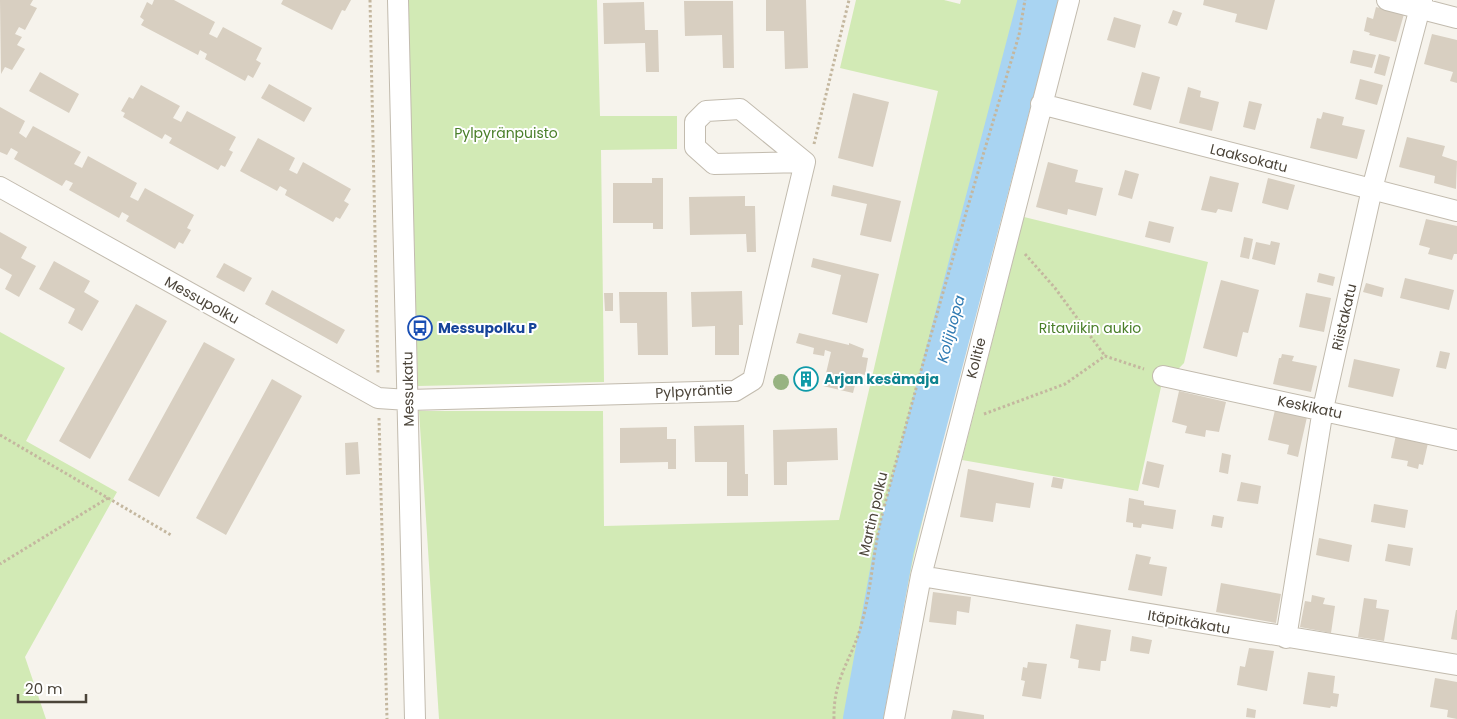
<svg xmlns="http://www.w3.org/2000/svg" width="1457" height="719" viewBox="0 0 1457 719" font-family="Poppins,sans-serif">
<rect width="100%" height="100%" fill="#f6f3ec"/>
<path fill="#d2eab5" d="M408,0H597L600,116H677V149L601,150L604,382L418,386Z
M856,0H944L960,4L961,0H1053L980,281L913,560L880,719H439L419,411H603L604,526L839,520L938,91L840,68Z
M1024,217L1208,262L1184,363L1161,387L1138,491L962,460Z
M0,332L65,368L26,441L117,492L25,657L46,719H0Z"/>
<g fill="none" stroke-linecap="round" stroke-linejoin="round">
<path stroke="#a9d4f2" stroke-width="40" d="M863,719L894,549L1038,0"/>
</g>
<path fill="#d8cfc1" d="M0,0H33L30,5L37,8L25,30L19,27L15,34L22,37L17,45L25,49L12,70L5,67L1,74Z
M154,0H174L215,22L209,34L217,38L223,27L262,48L256,60L261,63L253,78L248,75L245,81L205,59L207,54L200,50L198,55L141,25L144,20L140,17L147,2L152,5Z
M283,0H351L345,11L342,10L332,30L281,4Z
M766,0H806L808,68L785,69L784,31H766Z
M1204,0H1275L1267,30L1235,22L1237,14L1203,5Z
M684,1H733L734,68H723L722,35L685,36Z
M644,2L645,30H658L659,72H646L645,43L604,44L603,3Z
M1376,7L1404,14L1396,42L1369,35L1370,33L1364,31L1367,17L1373,19Z
M1173,10L1182,13L1177,26L1168,23Z
M1114,17L1141,25L1135,48L1107,40Z
M1432,34L1457,40V83L1450,81L1453,72L1424,64Z
M1353,50L1376,55L1372,68L1350,63Z
M1379,54L1390,57L1385,76L1374,73Z
M40,72L79,94L69,113L29,91Z
M1142,72L1160,77L1151,110L1133,105Z
M1360,79L1383,85L1377,105L1355,99Z
M269,84L312,108L304,122L261,98Z
M141,85L180,106L173,118L181,122L187,111L236,137L229,150L233,152L225,167L221,165L218,170L169,143L172,138L165,134L162,139L123,117L125,113L121,111L129,97L133,99Z
M1188,87L1201,91L1200,97L1219,102L1212,131L1179,123Z
M853,93L889,102L873,167L838,158Z
M1249,101L1262,104L1255,130L1243,127Z
M0,107L25,121L19,133L26,138L33,126L81,152L74,164L82,168L88,156L137,183L130,197L138,201L145,188L194,215L187,228L191,230L183,244L179,242L175,249L126,221L129,216L122,212L119,218L69,190L73,183L66,180L62,186L14,159L18,152L11,148L7,155L0,152Z
M1323,112L1344,117L1342,125L1365,130L1357,159L1310,148L1317,118L1321,119Z
M1407,137L1445,146L1442,156L1457,161L1456,189L1434,183L1435,176L1399,167Z
M258,138L295,158L289,170L297,174L303,162L351,189L344,201L349,204L340,219L336,217L333,222L285,195L287,190L280,186L277,191L240,171Z
M1048,162L1078,170L1075,182L1103,188L1096,216L1068,209L1067,215L1036,207Z
M1125,170L1139,174L1132,199L1118,195Z
M1210,176L1239,183L1232,212L1218,209L1216,213L1201,210Z
M652,178H663V229H653V223H613V183H652Z
M1268,178L1295,185L1288,210L1262,203Z
M833,185L901,201L891,242L860,235L867,204L831,196Z
M745,196V206H755L756,252H747L746,234L690,235L689,197Z
M1426,219L1457,226V254H1454L1452,260L1428,254L1430,248L1419,245Z
M1149,221L1174,227L1170,243L1145,237Z
M0,232L27,247L21,258L36,266L19,297L5,289L12,275L0,268Z
M1244,237L1253,239L1249,259L1240,257Z
M1271,241L1280,243L1275,265L1252,259L1256,242L1270,245Z
M813,258L879,274L867,323L832,314L841,275L811,267Z
M54,261L90,281L84,292L99,301L82,331L68,323L75,309L39,289Z
M224,263L252,278L244,292L216,277Z
M1319,273L1335,277L1333,286L1317,282Z
M1405,278L1454,290L1449,310L1400,298Z
M1221,280L1259,290L1248,333L1243,332L1237,357L1203,348Z
M1366,283L1384,288L1382,297L1363,292Z
M272,290L345,330L337,344L265,304Z
M742,291L743,325H739V355H715V326L692,327L691,292Z
M619,292H667L668,355H638L637,323H620Z
M604,293H613V311H605Z
M1306,293L1331,298L1324,332L1299,327Z
M136,304L167,321L90,459L59,441Z
M799,333L849,345V343L864,349L862,357L868,358L865,375L858,373L853,393L823,386L831,352L825,350L824,356L813,354L814,348L796,343Z
M204,342L235,359L159,497L128,480Z
M1440,351L1450,353L1446,369L1436,367Z
M1282,354L1294,356L1292,361L1317,366L1311,392L1273,384L1279,358H1281Z
M1354,359L1400,369L1393,397L1348,387Z
M801,368L814,372L810,389L797,385Z
M272,379L302,396L226,535L196,518Z
M1179,391L1226,402L1219,432L1206,430L1205,437L1185,433L1187,426L1172,422Z
M1275,410L1307,417L1298,457L1287,454L1289,445L1268,440Z
M744,425L745,474H748V496H727V462H695L694,426Z
M667,427V439H676V469H668V462L620,463V428Z
M837,428L838,460L787,462V485H774L773,430Z
M1396,435L1428,443L1423,465L1419,464L1418,469L1407,466L1408,461L1391,458Z
M358,442L360,474L346,475L345,443Z
M1222,453L1231,455L1228,474L1219,472Z
M1147,461L1164,465L1159,488L1142,484Z
M968,469L1034,483L1030,508L996,503L993,522L960,517Z
M1053,477L1064,479L1062,489L1051,487Z
M1241,482L1261,486L1258,504L1237,501Z
M1129,498L1144,501V505L1176,510L1173,529L1142,524L1141,528L1133,527V523L1126,522Z
M1374,504L1408,510L1405,528L1371,522Z
M1213,515L1224,517L1222,528L1211,526Z
M1319,538L1352,545L1349,562L1316,555Z
M1388,544L1413,548L1410,566L1385,561Z
M1136,554L1151,557L1149,564L1167,567L1162,596L1128,590Z
M1221,583L1281,594L1276,623L1216,612Z
M933,592L971,597L969,613L957,611L956,625L929,622Z
M1312,595L1325,598L1323,604L1335,606L1331,633L1300,627L1305,601L1311,602Z
M1364,598L1377,600L1376,608L1389,610L1384,641L1358,637Z
M1456,610H1457V640L1451,639Z
M1076,624L1111,630L1106,661H1101L1100,671L1078,668L1079,660L1070,658Z
M1132,636L1152,640L1149,654L1130,651Z
M1249,648L1274,651L1267,691L1237,685L1240,666L1245,667Z
M1028,662L1047,664L1041,699L1022,696L1025,681L1021,680L1023,667L1027,668Z
M1308,672L1335,676L1333,693L1339,694L1337,707L1331,706L1330,708L1303,704Z
M1435,678L1457,682V719L1447,717L1448,710L1430,707Z
M1247,708L1256,710L1255,718L1246,717Z
M953,710L984,715V719H951Z"/>
<g fill="none" stroke-linecap="round" stroke-linejoin="round">
<g stroke="#c2bbae" stroke-width="22">
<path id="minor" d="M398,0L415,719
M1387,0L1457,18
M1041,104L1457,211
M0,187L378,398L408,400L735,391L753,380L805,162L740,109L706,111L695,122V147L714,164L805,162
M1163,376L1457,440
M921,576L1457,665
M1286,638L1323,409L1372,189L1422,0
M894,719L921,576L1069,0"/>
</g>
<path stroke="#c4b79f" stroke-width="3" stroke-dasharray="2.5 2.5" stroke-linecap="butt" d="M370,0L378,374
M814,144L849,0
M1025,254L1055,288L1105,356
M984,414L1065,384L1105,356L1144,369
M379,418L387,719
M0,435L108,498L0,564
M108,498L171,535
M834,719C833,676 853,659 862,622C872,587 873,550 882,515C924,354 971,194 1019,35L1025,0"/>
<use href="#minor" stroke="#fff" stroke-width="20"/>
</g>
<circle fill="#97b381" cx="781" cy="382" r="8"/>
<defs>
<g id="bus-ring" transform="scale(1.25)"><circle r="9.5" fill="#fff" stroke="#1a4fb4" stroke-width="1.5"/><path d="M-5-6H5V4H4V6H2V4H-2V6H-4V4H-5ZM-3.5-4V0h7V-4ZM-3.5 1.2v1.5H-2V1.2ZM2 1.2v1.5H3.5V1.2Z" fill="#1a4fb4"/></g>
<g id="building-ring" transform="scale(1.25)"><circle r="9.5" fill="#fff" stroke="#0f9aa8" stroke-width="1.5"/><path d="M-4-6H4V6H1V3H-1V6H-4ZM-2.5-4.3h1.7v1.8h-1.7ZM.8-4.3h1.7v1.8H.8ZM-2.5-1h1.7V.8h-1.7ZM.8-1h1.7V.8H.8Z" fill="#0f9aa8"/></g>
</defs>
<g fill-rule="evenodd">
<use href="#bus-ring" x="420" y="328"/>
<use href="#building-ring" x="806" y="379"/>
</g>
<g text-anchor="middle" stroke-width="4" stroke-linejoin="round" paint-order="stroke">
<g font-size="14" fill="#4a7f2a" stroke="#fff">
<text x="506" y="138">Pylpyränpuisto</text>
<text x="1090" y="333">Ritaviikin aukio</text>
</g>
<g font-size="14" fill="#4b4439" stroke="#fff">
<text transform="translate(1249 158) rotate(14)" y="5">Laaksokatu</text>
<text transform="translate(202 300) rotate(29)" y="5">Messupolku</text>
<text transform="translate(1344 317) rotate(-77)" y="5">Riistakatu</text>
<text transform="translate(976 358) rotate(-76)" y="5">Kolitie</text>
<text transform="translate(408 389) rotate(-91)" y="5">Messukatu</text>
<text transform="translate(694 391) rotate(-3)" y="5">Pylpyräntie</text>
<text transform="translate(1310 407) rotate(12)" y="5">Keskikatu</text>
<text transform="translate(873 514) rotate(-77)" y="5">Martin polku</text>
<text transform="translate(1189 622) rotate(10)" y="5">Itäpitkäkatu</text>
</g>
<g font-size="14" font-weight="bold" fill="#164399" stroke="#fff" text-anchor="start">
<text x="438" y="333">Messupolku P</text>
</g>
<g font-size="14" font-weight="bold" fill="#0d838f" stroke="#fff" text-anchor="start">
<text x="824" y="384">Arjan kesämaja</text>
</g>
<g font-size="15" font-style="italic" fill="#2e7ab2" stroke="#fff">
<text transform="translate(951 329) rotate(-75)" y="5">Kolijuopa</text>
</g>
</g>
<path d="M18 694v8h68v-8" fill="none" stroke="#4b4439" stroke-width="2.5"/>
<text x="25" y="694" font-size="15" fill="#4b4439" stroke="#ffffff" stroke-width="4" paint-order="stroke">20 m</text>
</svg>
